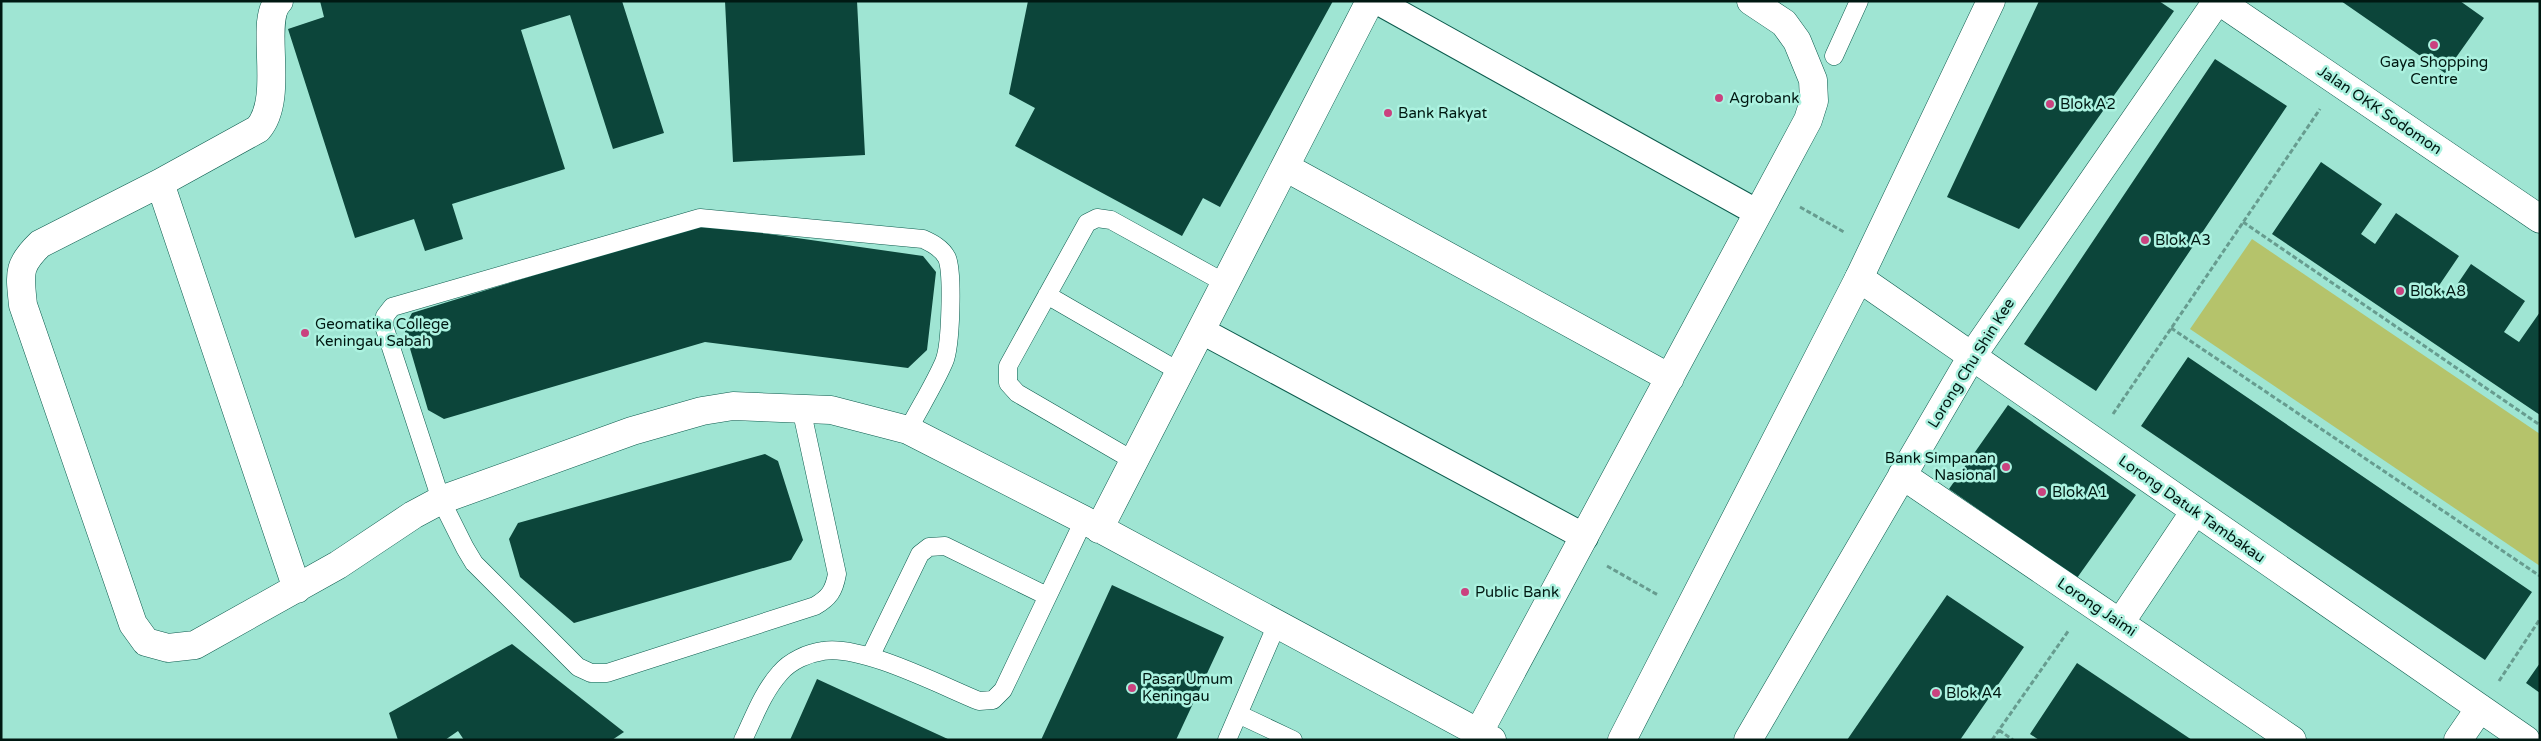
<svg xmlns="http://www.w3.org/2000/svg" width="2541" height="741" viewBox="0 0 2541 741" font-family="'Varela Round',sans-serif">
<rect width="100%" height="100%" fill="#9fe5d3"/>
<path fill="#b5c36b" d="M2252,239L2540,434V566L2190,329Z"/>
<path fill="#0c453a" d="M320,1H622L664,133L613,149L570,15L521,30L565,169L452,204L463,239L425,251L414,219L355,238L288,29L324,17Z
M725,1H857L865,155L733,162Z
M1028,1H1333L1220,207L1203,198L1182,236L1015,146L1035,108L1009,94Z
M2039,1H2159L2174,11L2019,229L1947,197Z
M2341,1H2460L2484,18L2445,73Z
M2215,59L2287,106L2096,391L2024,344Z
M2321,162L2382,204L2361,234L2375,244L2396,213L2459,256L2438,287L2450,295L2471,264L2525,301L2504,332L2519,342L2540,312V415L2272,234Z
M700,224L923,256L936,272L927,350L908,368L705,342L444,419L428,410L404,328L412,313Z
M2188,357L2532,592L2485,660L2141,426Z
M2008,405L2136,495L2077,578L1949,489Z
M765,454L778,461L803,540L791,560L574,623L520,577L509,539L518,523Z
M1112,585L1224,637L1176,740H1041Z
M1947,595L2024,647L1960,740H1847Z
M512,644L624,732L612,740H464L458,731L445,740H398L389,713Z
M2077,663L2192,740H2039L2030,734Z
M2540,663V693L2526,683Z
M817,679L950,740H790Z"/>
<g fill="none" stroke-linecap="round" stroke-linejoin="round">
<g stroke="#0c5b4d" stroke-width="19">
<path id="service" d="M1834,56L1859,1
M1047,295L1180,372
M801,408L837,574C834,591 829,598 815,606L607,673H591L578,667L474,563L465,548L441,500L384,326L385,316L392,307L700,218L923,239C932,243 942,248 947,258C953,273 951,346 944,362C934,385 920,407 908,430
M1134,461L1017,393L1008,383V366L1087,223L1097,218L1111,220L1225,283
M870,657L920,554L929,547L945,546L1047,596
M1238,714L1293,740
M743,740C754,717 763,692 780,673C790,661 808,653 823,651C861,644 942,686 979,701L993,700L1003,690L1084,520
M1227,740L1277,624"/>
</g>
<g stroke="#0c5b4d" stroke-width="28">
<path id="pedestrian" d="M1377,1L1758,213
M1202,331L1585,537"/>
</g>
<g stroke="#0c5b4d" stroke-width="29">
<path id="minor" d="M279,1C258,21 286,97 258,129L160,183L40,244C17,266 20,274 23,305L133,624L146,642L168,648L195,645L338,565L413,515L441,500L632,431L702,411L733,406L831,410L908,430L1084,520L1492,740
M1285,167L1670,378
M160,183L297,589
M1859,278L2526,740
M1902,475L2292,740
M1099,529L1370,1
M2120,623L2195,511
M1479,732L1808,120L1814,101L1813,80L1797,41L1784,23L1751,1
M1748,740L1972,356L2217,1
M2458,740L2480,708"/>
</g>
<g stroke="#0c5b4d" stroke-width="29">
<path id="tertiary" d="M2219,1L2540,219
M1622,740L1859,278L1991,1"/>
</g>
<path stroke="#679c8f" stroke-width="3" stroke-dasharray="5 2.5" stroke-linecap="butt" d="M1800,207L1844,232
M2243,222L2540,425
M2171,328L2540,576
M2113,414L2320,109
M1607,566L1658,595
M2499,681L2540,619
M1999,730L2013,740
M1992,740L2069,630"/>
<use href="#service" stroke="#fff" stroke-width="18"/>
<use href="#pedestrian" stroke="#fff" stroke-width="26"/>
<use href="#minor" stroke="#fff" stroke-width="28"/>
<use href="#tertiary" stroke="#fff" stroke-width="28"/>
</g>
<g fill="#ca427f" stroke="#acf2e0" stroke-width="2">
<circle cx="2434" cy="45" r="5"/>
<circle cx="1719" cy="98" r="5"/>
<circle cx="2050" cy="104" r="5"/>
<circle cx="1388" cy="113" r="5"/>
<circle cx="2145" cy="240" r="5"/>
<circle cx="2400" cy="291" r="5"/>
<circle cx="305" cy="333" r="5"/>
<circle cx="2006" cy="467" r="5"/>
<circle cx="2042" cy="492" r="5"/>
<circle cx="1465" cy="592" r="5"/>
<circle cx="1132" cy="688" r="5"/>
<circle cx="1936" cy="693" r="5"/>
</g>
<g text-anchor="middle" stroke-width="5" stroke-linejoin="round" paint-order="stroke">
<g font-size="15" fill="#001812" stroke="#acf2e0" text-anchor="start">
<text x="2434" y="67" text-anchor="middle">Gaya Shopping<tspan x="2434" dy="17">Centre</tspan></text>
<text x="1729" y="103">Agrobank</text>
<text x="2060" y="109">Blok A2</text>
<text x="1398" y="118">Bank Rakyat</text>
<text x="2155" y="245">Blok A3</text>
<text x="2410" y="296">Blok A8</text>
<text x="315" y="329">Geomatika College<tspan x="315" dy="17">Keningau Sabah</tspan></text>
<text x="1996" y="463" text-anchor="end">Bank Simpanan<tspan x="1996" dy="17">Nasional</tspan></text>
<text x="2052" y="497">Blok A1</text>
<text x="1475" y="597">Public Bank</text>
<text x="1142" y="684">Pasar Umum<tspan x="1142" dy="17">Keningau</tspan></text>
<text x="1946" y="698">Blok A4</text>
</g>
<g font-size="15" fill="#001812" stroke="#acf2e0">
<text transform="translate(2380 110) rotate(34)" y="5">Jalan OKK Sodomon</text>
<text transform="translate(1971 363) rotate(-58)" y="5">Lorong Chu Shin Kee</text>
<text transform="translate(2192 509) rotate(35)" y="5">Lorong Datuk Tambakau</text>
<text transform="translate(2097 607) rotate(34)" y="5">Lorong Jaimi</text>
</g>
</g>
<rect width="2541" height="741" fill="none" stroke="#001812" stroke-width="5"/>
</svg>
